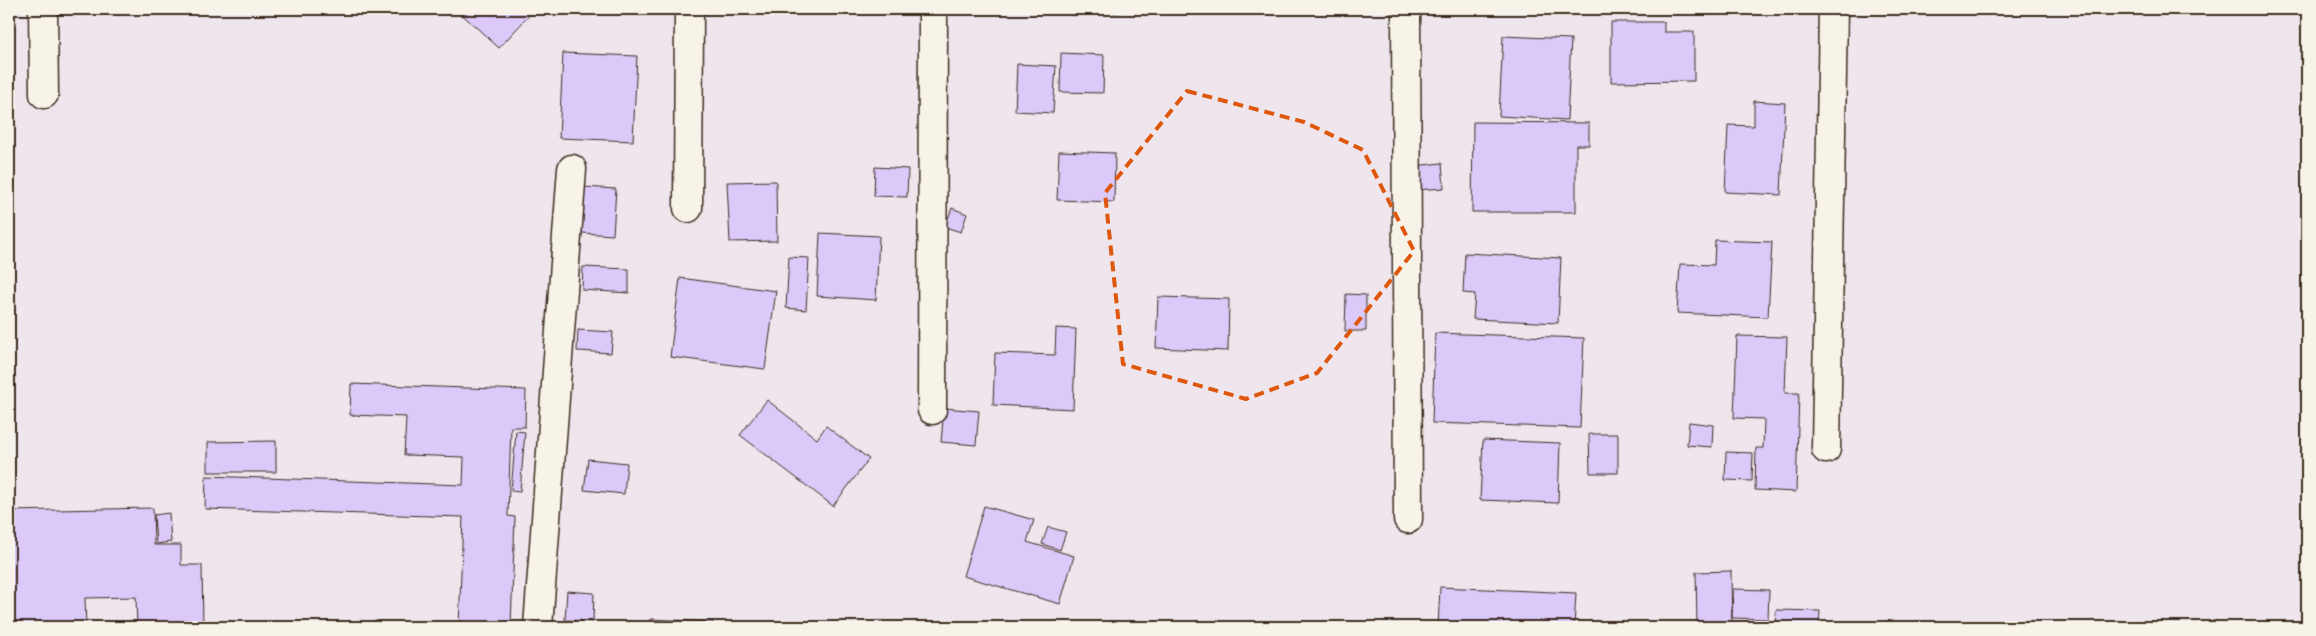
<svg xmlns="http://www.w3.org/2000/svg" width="2316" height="636" viewBox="0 0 2316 636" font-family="Itim,sans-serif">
<rect width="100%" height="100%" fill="#efe6ed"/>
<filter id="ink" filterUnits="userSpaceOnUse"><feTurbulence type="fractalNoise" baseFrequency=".02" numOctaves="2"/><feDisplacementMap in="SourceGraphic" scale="10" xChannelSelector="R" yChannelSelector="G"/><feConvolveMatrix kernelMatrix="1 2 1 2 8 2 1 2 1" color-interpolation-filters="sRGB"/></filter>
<g filter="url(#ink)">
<path fill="#dbc9fa" stroke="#3b2a1e" d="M456,9H535L499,48Z
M1068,9H1120V12L1069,15Z
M1611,22H1664V32H1694V81L1611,82Z
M1503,36L1571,39L1567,120L1499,116Z
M563,53L637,56L633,141L559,138Z
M1061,53L1104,55L1103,93L1060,92Z
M1017,64L1056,66L1053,113L1015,111Z
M1754,101L1785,103L1781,195L1725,192L1728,125L1754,126Z
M1473,122L1589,123V145H1576V212H1472Z
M1059,151L1115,153L1114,202L1057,200Z
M1442,163L1444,188L1416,190L1414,166Z
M875,167L908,169L907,197L874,196Z
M776,181L777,241L730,242L727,182Z
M584,187L616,189L613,235L582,233Z
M952,208L967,214L961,232L945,227Z
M820,233L879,236L876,300L817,296Z
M1715,240L1772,242L1768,317L1677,313L1680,264L1714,265Z
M1465,253L1561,258L1558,323L1473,319L1475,294L1463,293Z
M789,257L809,258L806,310L786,308Z
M583,267L629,269V293L582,290Z
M680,278L776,291L765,369L670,357Z
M1346,294L1366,295V331H1345Z
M1158,297L1229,299L1228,351L1156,348Z
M1056,328L1076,329L1073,409L993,405L995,353L1055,355Z
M578,330L613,332L611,353L577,351Z
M1435,333L1584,338L1580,428L1432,423Z
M1737,336L1787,337L1785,393H1799L1796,492L1755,490L1756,448H1763L1764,419L1734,418Z
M351,384L526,390L525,427H511L508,516L515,517L511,627H459L463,517L205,509L206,476L463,485L464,457L404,455L406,417L350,415Z
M767,400L817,439L826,426L869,459L833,506L740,435Z
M944,408L979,411L976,445L941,442Z
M1689,422L1713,425L1712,447L1687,445Z
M516,431L525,432L520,492L511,491Z
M1589,434H1618V473H1590Z
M1483,440L1560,443L1558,503L1480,500Z
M276,441V472H208V442Z
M1726,452L1753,453L1752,481L1725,480Z
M588,459L627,463L624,494L584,490Z
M984,506L1034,520L1027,542L1074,556L1060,604L963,576Z
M153,508L154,545H181V565H202L203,627H137L136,597L85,598L86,627H9V511Z
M169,513L171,542L156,544L154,515Z
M1048,527L1066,532L1060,550L1042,544Z
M1731,571L1732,627H1697L1696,572Z
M1440,587L1576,593L1574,627H1438Z
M1733,589L1769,590L1768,619L1732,618Z
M567,591L594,593L593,622L565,620Z
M1776,610L1820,611L1819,627H1775Z
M650,619L713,622L712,627H649Z"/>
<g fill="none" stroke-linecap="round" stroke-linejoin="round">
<g stroke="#3b2a1e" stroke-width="31">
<path id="street" d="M43,9L44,94
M1406,9L1408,519
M688,208L689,9
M932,410L933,9
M1826,449L1833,9
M538,627L572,169"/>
</g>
<use href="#street" stroke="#f7f3e8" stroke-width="28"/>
</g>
</g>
<path fill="none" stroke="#df570d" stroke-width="4" stroke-dasharray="10 6" stroke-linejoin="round" d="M1187,91L1304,122L1363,150L1414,251L1317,373L1246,399L1123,364L1105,193Z"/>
<rect width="2316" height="636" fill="none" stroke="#f7f3e8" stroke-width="30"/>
<rect x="15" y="15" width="2286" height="606" fill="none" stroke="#3b2a1e" stroke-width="2" filter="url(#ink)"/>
</svg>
